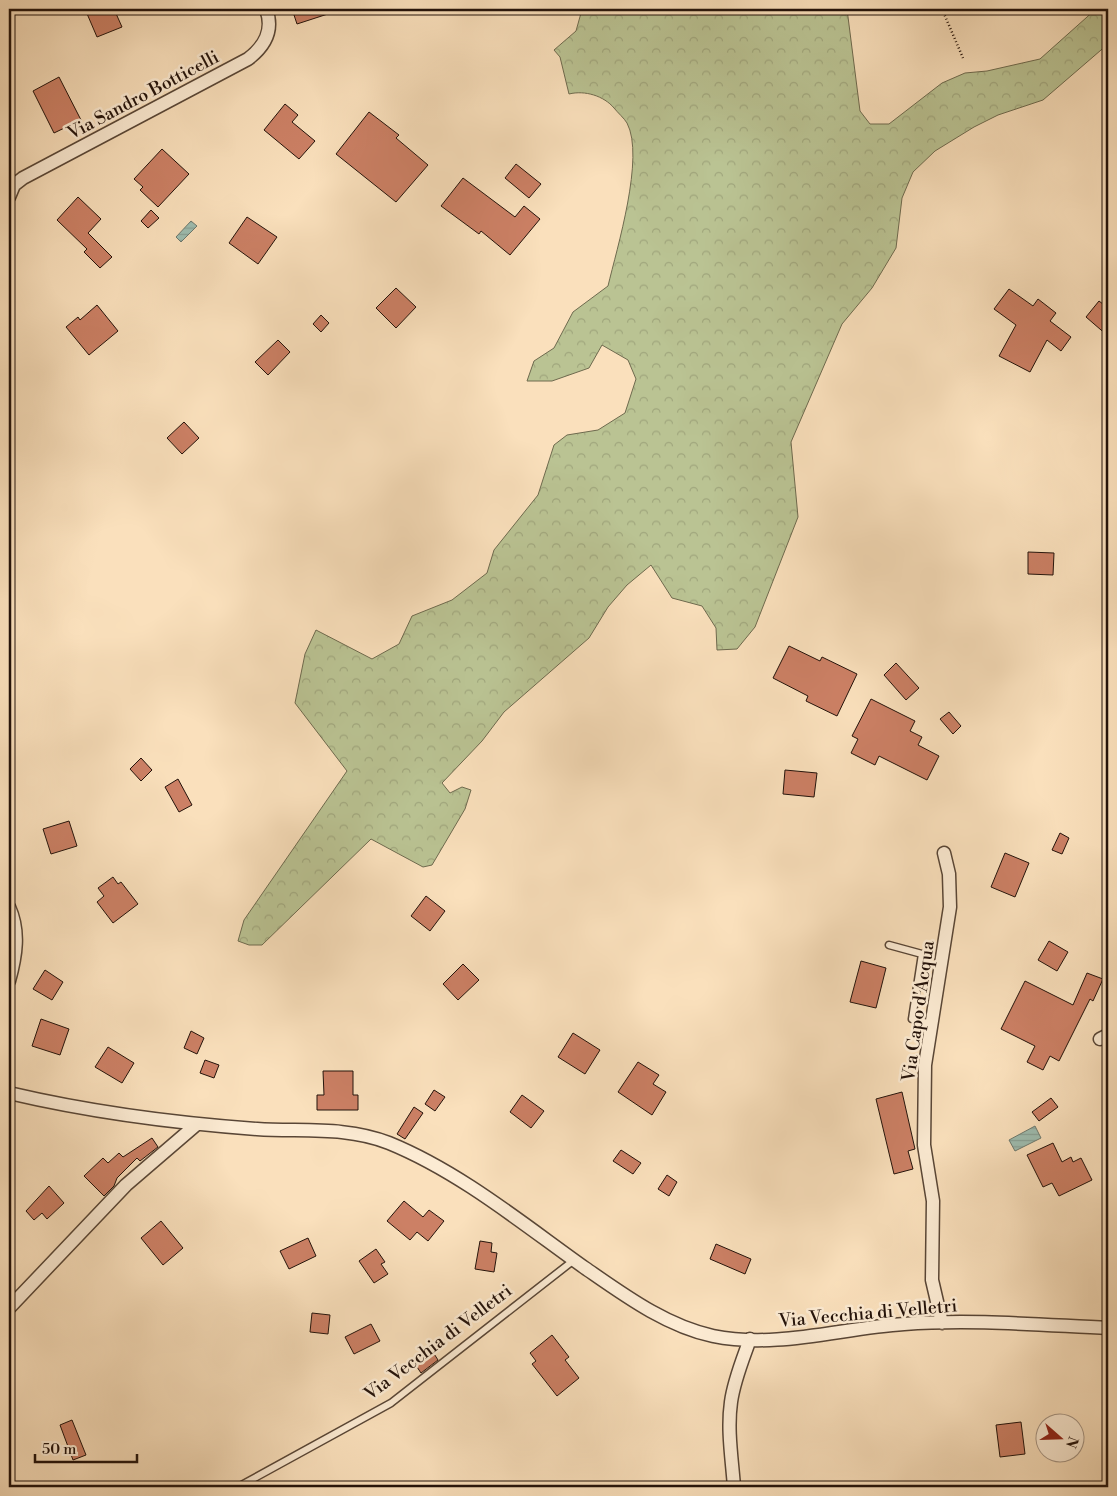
<svg xmlns="http://www.w3.org/2000/svg" width="1117" height="1496" viewBox="0 0 1117 1496" font-family="'Libre Bodoni',serif">
<defs>
<pattern id="forest-crowns" width="20" height="18" patternUnits="userSpaceOnUse" patternTransform="scale(1.25)"><rect width="20" height="18" fill="#bac393"/><path d="M2 6a3 3 0 1 1 6 0M12 15a3 3 0 1 1 6 0" fill="none" stroke="#a0a67d"/></pattern>
<pattern id="water-rules" width="6" height="5" patternUnits="userSpaceOnUse" patternTransform="scale(1.25)"><rect width="6" height="5" fill="#9ebdb0"/><path d="M0 2.5h6" fill="none" stroke="#88a196"/></pattern>
</defs>
<rect width="100%" height="100%" fill="#fae0bc"/>
<filter id="stains"><feTurbulence type="fractalNoise" baseFrequency=".004" numOctaves="4"/><feColorMatrix values="0 0 0 0 .2 0 0 0 0 .09 0 0 0 0 .02 0 0 0 .5 -.17"/></filter>
<radialGradient id="worn" r=".72"><stop offset=".6" stop-color="#630" stop-opacity="0"/><stop offset="1" stop-color="#630" stop-opacity=".3"/></radialGradient>
<path fill="url(#forest-crowns)" stroke="#6e6a4e" d="M586,9H847L860,111L870,124H889L942,83L965,73L987,71L1040,59L1096,9H1108V44L1043,100L998,115L974,127L935,151L913,172L902,198L896,248L872,288L842,324L791,442L798,517L755,627L737,649L717,650L716,628L702,606L672,598L651,565L627,585L608,607L589,638L504,712L482,741L442,783L450,793L462,787L471,790L465,809L432,865L423,867L371,839L262,945H249L238,941L244,920L347,771L295,703L305,654L316,630L372,659L399,644L412,616L452,600L487,573L494,550L538,495L554,445L567,435L598,430L625,413L636,379L628,360L602,345L589,368L552,381H527L534,361L554,348L573,312L608,286C617,248 645,157 627,123C624,118 618,113 614,108C604,96 585,90 569,94L560,57L554,50L576,31L581,13Z"/>
<path fill="url(#water-rules)" stroke="#6d796e" d="M191,221L197,226L181,242L176,237Z
M1035,1126L1041,1138L1015,1151L1009,1140Z"/>
<path fill="#cc8065" stroke="#23120a" d="M85,9H114L122,27L97,37Z
M292,9H337V11L297,24Z
M59,77L81,120L54,133L33,91Z
M285,104L298,115L292,122L315,141L299,159L264,130Z
M369,112L399,135L396,138L428,165L396,202L336,154Z
M162,149L189,174L158,207L140,190L143,187L134,179Z
M516,164L541,184L529,198L505,178Z
M463,178L515,217L524,206L540,219L510,255L481,231L479,234L441,206Z
M78,197L101,219L88,233L112,257L100,268L84,252L87,249L57,220Z
M151,210L159,218L148,228L141,221Z
M247,217L277,237L258,264L229,243Z
M396,288L416,307L396,328L376,308Z
M1009,289L1033,306L1038,299L1056,313L1050,321L1071,337L1061,351L1047,340L1030,372L999,356L1016,325L994,309Z
M1099,301L1108,308V336L1086,317Z
M97,305L118,331L89,355L66,327L78,317L80,320Z
M321,315L329,323L321,332L313,324Z
M278,340L290,352L268,375L255,362Z
M184,422L199,438L182,454L167,438Z
M1028,552L1054,553L1053,575L1028,574Z
M789,646L820,661L822,657L857,674L837,716L806,701L808,696L773,678Z
M896,663L919,688L906,700L884,675Z
M871,699L915,721L910,731L922,737L918,745L939,756L927,780L879,756L875,765L851,753L858,739L852,736Z
M949,712L961,726L953,734L940,719Z
M141,758L152,770L141,781L130,769Z
M785,770L817,773L814,797L783,794Z
M178,779L192,805L179,812L165,787Z
M69,821L77,846L51,854L43,829Z
M1060,833L1069,838L1062,854L1052,850Z
M1005,853L1029,863L1015,897L991,887Z
M113,877L118,884L121,882L138,904L113,923L97,902L104,896L98,888Z
M426,896L445,911L430,931L411,916Z
M1049,941L1068,952L1057,971L1038,960Z
M861,961L886,968L876,1008L850,1002Z
M463,964L479,980L458,1000L443,984Z
M45,970L63,982L52,1000L33,989Z
M1087,973L1103,979L1093,1001L1090,999L1059,1061L1050,1056L1043,1070L1027,1062L1035,1046L1001,1029L1025,981L1073,1005Z
M41,1019L69,1029L60,1055L32,1046Z
M191,1031L204,1038L197,1054L184,1048Z
M573,1033L600,1050L585,1074L558,1057Z
M108,1047L134,1063L122,1083L95,1067Z
M205,1060L219,1065L214,1078L200,1073Z
M638,1062L659,1075L653,1084L666,1092L652,1115L618,1092Z
M323,1071H353V1095H358V1110H317V1095H324Z
M434,1090L445,1097L435,1111L425,1104Z
M902,1092L915,1149L908,1151L913,1169L894,1174L876,1099Z
M522,1095L544,1111L531,1128L510,1112Z
M1051,1098L1058,1107L1039,1121L1032,1112Z
M414,1107L423,1113L405,1139L397,1134Z
M152,1138L158,1147L140,1161L137,1158L117,1178L114,1186L104,1196L84,1176L103,1158L108,1163L119,1153L123,1157Z
M1053,1143L1062,1162L1071,1157L1073,1162L1081,1158L1092,1180L1059,1196L1052,1183L1043,1187L1027,1155Z
M621,1150L641,1163L633,1174L613,1161Z
M667,1175L677,1182L669,1196L658,1189Z
M49,1186L64,1203L47,1219L42,1213L34,1220L26,1211Z
M404,1201L423,1217L429,1210L444,1221L428,1241L417,1232L410,1240L387,1221Z
M161,1221L183,1248L163,1265L141,1238Z
M308,1238L316,1256L289,1269L280,1251Z
M480,1241L492,1243L491,1252L497,1253L494,1272L475,1269Z
M716,1244L751,1259L745,1274L710,1259Z
M376,1249L385,1262L381,1264L388,1274L374,1283L359,1261Z
M312,1313L330,1315L328,1334L310,1332Z
M371,1324L380,1341L354,1354L345,1337Z
M552,1335L569,1357L565,1360L579,1378L557,1396L532,1364L536,1361L530,1353Z
M431,1349L438,1360L421,1373L413,1361Z
M72,1420L86,1455L73,1460L60,1425Z
M1021,1422L1025,1454L1000,1457L996,1425Z"/>
<g fill="none" stroke-linecap="round" stroke-linejoin="round">
<g stroke="#594636" stroke-width="9">
<path id="service" d="M889,945L922,954L912,1019L931,1024
M238,1487L391,1403L574,1260"/>
</g>
<g stroke="#594636" stroke-width="15">
<path id="minor" d="M9,197L14,185L23,178L248,59C265,46 274,30 266,9
M9,907C20,931 16,956 9,981
M1100,1039L1108,1035
M9,1093C90,1112 173,1123 257,1129C301,1132 346,1126 389,1143C460,1172 523,1224 585,1268C624,1295 666,1326 713,1336C777,1349 841,1328 904,1324C972,1319 1041,1325 1108,1328
M9,1308L126,1185L197,1124
M942,1323L932,1280L933,1201L924,1145L925,1065L950,907L949,874L944,853
M734,1487C732,1459 727,1430 731,1402C734,1380 743,1359 750,1339"/>
</g>
<path stroke="#23120a" stroke-width="2.5" stroke-dasharray="1 2.5" stroke-linecap="butt" d="M942,9L963,58"/>
<use href="#service" stroke="#fcebd3" stroke-width="6"/>
<use href="#minor" stroke="#fcebd3" stroke-width="12"/>
</g>
<g text-anchor="middle" stroke-width="5" stroke-linejoin="round" paint-order="stroke">
<g font-size="18" fill="#23120a" stroke="#fcebd3">
<text transform="translate(143 95) rotate(-28)" y="6">Via Sandro Botticelli</text>
<text transform="translate(918 1011) rotate(-82)" y="6">Via Capo d'Acqua</text>
<text transform="translate(868 1313) rotate(-5)" y="6">Via Vecchia di Velletri</text>
<text transform="translate(438 1342) rotate(-37)" y="6">Via Vecchia di Velletri</text>
</g>
</g>
<rect width="1117" height="1496" fill="none" stroke="#fae0bc" stroke-width="30"/>
<rect x="10" y="10" width="1097" height="1476" fill="none" stroke="#23120a" stroke-width="2.5"/>
<rect x="15" y="15" width="1087" height="1466" fill="none" stroke="#23120a"/>
<g transform="translate(1060 1438) rotate(110)"><circle r="24" fill="#fcebd3" stroke="#a59483"/>
<path d="M0-4L9 19L0 12L-9 19Z" fill="#8f2418"/>
<text y="-8" font-size="14" font-weight="bold" text-anchor="middle" fill="#23120a">N</text>
</g>
<path d="M35 1454v8h102v-8" fill="none" stroke="#23120a" stroke-width="2.5"/>
<text x="42" y="1454" font-size="15" fill="#23120a" stroke="#fcebd3" stroke-width="4" paint-order="stroke">50 m</text>
<rect width="100%" height="100%" filter="url(#stains)"/>
<rect width="100%" height="100%" fill="url(#worn)"/>
</svg>
